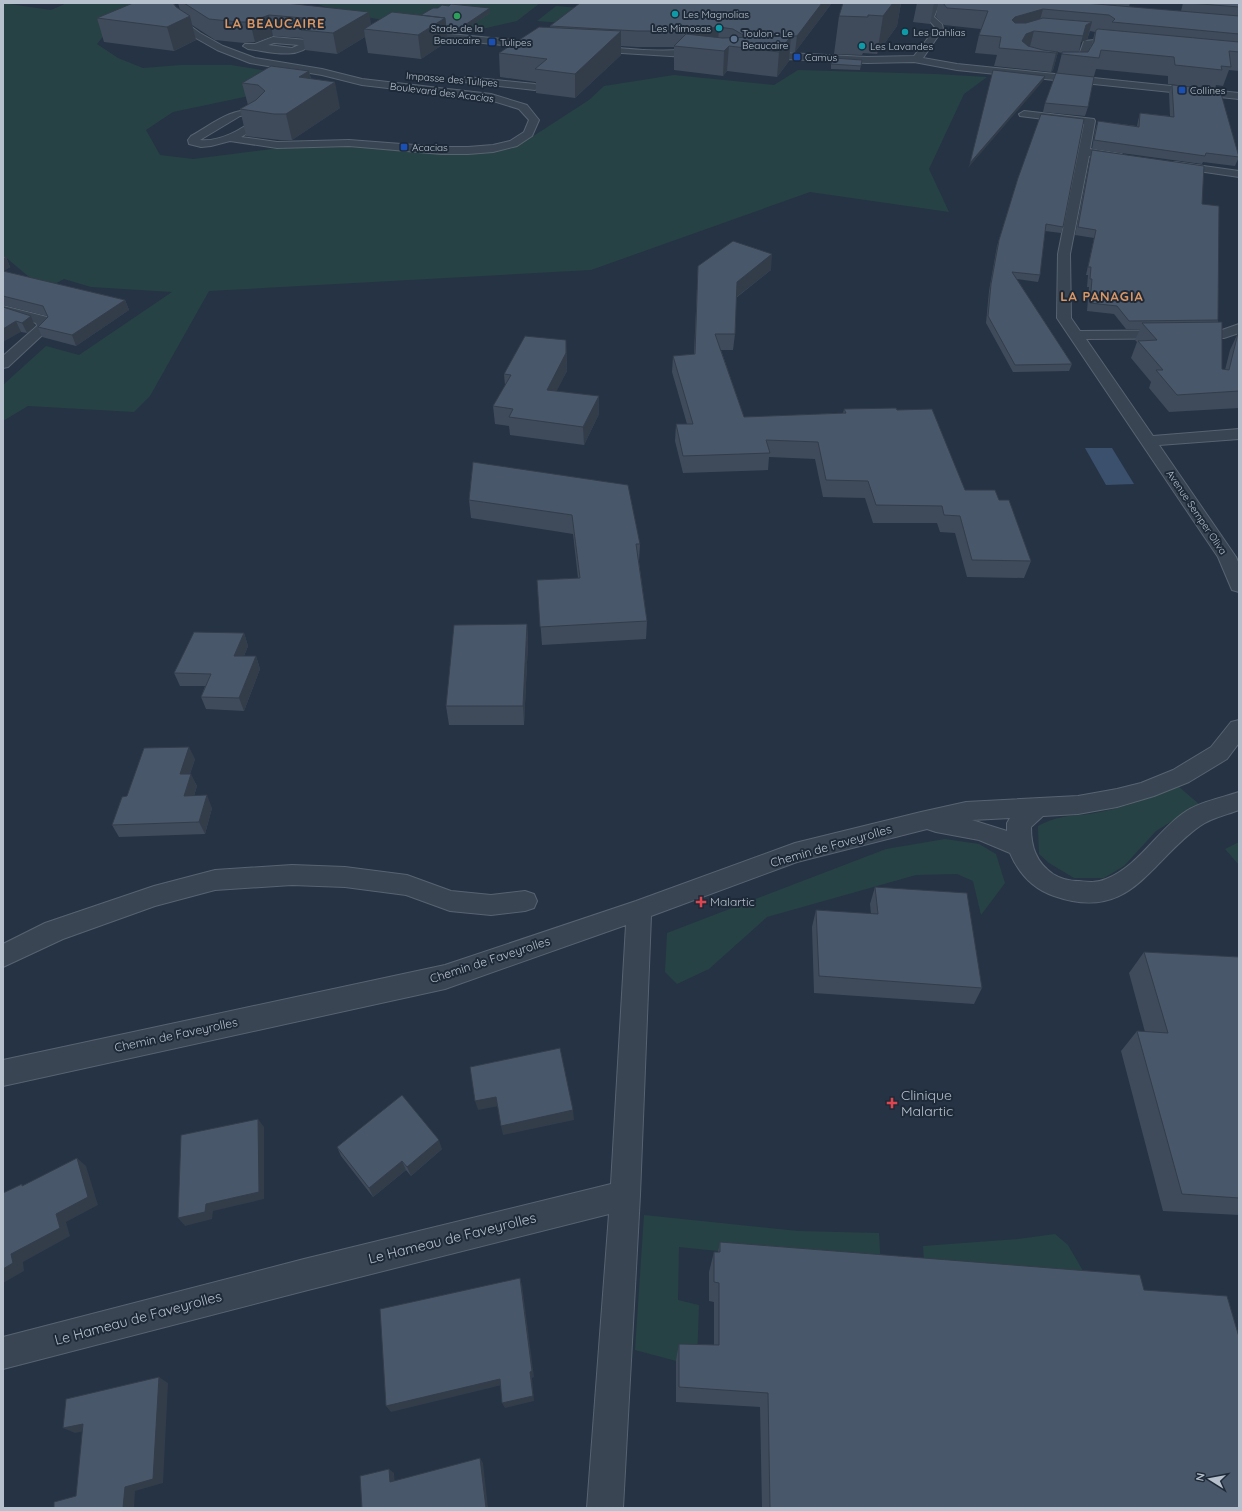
<svg xmlns="http://www.w3.org/2000/svg" width="1242" height="1511" viewBox="0 0 1242 1511" font-family="Quicksand,sans-serif">
<rect width="100%" height="100%" fill="#253344"/>
<path fill="#274244" d="M3,3L51,10L67,3H155L113,24L97,44L118,58L143,68L181,65H231L298,76L272,91L173,112L146,130L160,155L193,159L311,144L343,142L430,153L470,154L511,149L535,135L589,100L604,86L674,75L774,85L798,70L936,74L987,77L964,94L929,169L949,212L810,192L591,270L209,291L150,396L134,412L28,406L3,421V385L46,346L79,355L172,292L91,287L64,279L51,286L35,282L3,255Z
M317,3H540L517,21L482,29L475,27L469,30L383,20L355,15L360,12C350,11 325,10 317,3Z
M556,6L580,8L562,23L537,21Z
M1178,786L1199,804L1156,831L1124,866L1104,878H1074L1049,863L1039,854L1038,826C1060,814 1072,817 1095,813C1124,808 1151,797 1178,786Z
M945,839L979,844L996,854L1005,883L981,915L973,881L957,874L916,875L767,917L709,969L677,984L665,972L667,933L886,849Z
M1239,842V865L1225,849Z
M644,1215L798,1231L879,1233L881,1268L679,1247L678,1300L699,1305L697,1362H680L635,1350Z
M1055,1234L1068,1245L1086,1276L924,1262L923,1246L1018,1239Z"/>
<path fill="#3a506d" d="M1085,448H1112L1134,484L1106,485Z"/>
<g fill="none" stroke-linecap="round" stroke-linejoin="round">
<g stroke="#586370" stroke-width="2">
<path id="minor" d="M164,3H172L189,25L200,33L223,46L255,58L322,69L362,79L491,94L527,105L539,120L532,136L517,146L493,152L468,154H441L349,146L277,148L230,141L211,146L201,147L189,144L188,140L191,136C211,125 233,106 256,111C262,112 266,112 269,117L261,125L241,137L277,142L349,140L441,147H468L493,145L510,141L524,132L529,120L519,109L490,100L362,85L322,75L250,63L217,50L194,37L183,29ZM247,115L257,117C242,130 220,142 200,140L240,116Z
M932,3H971L973,5C968,10 947,5 938,7L934,17L942,24L943,29L923,58L957,64L1239,93V99L957,70L914,62L867,63L786,59L759,60L754,57L759,54L786,53L867,57L914,56L935,29V27L926,17Z
M418,31L543,43L548,46L543,49L415,36L414,34L415,32Z
M273,37L307,40L312,43C297,61 268,51 248,49L243,46L245,44H255ZM274,43L299,45L292,48L268,45Z
M1095,40L1122,42L1127,45L1122,48L1091,46L1083,68L1064,69L1062,67L1064,65L1076,63L1084,41Z
M592,46C628,48 668,55 703,46L708,49L702,52L708,55L703,58L589,51L587,49Z
M467,77L535,84L540,87L535,90L464,82L462,80L464,78Z
M1024,111L1094,119L1095,121L1090,149L1121,154L1127,157L1121,160L1089,156L1070,254L1071,318L1080,331L1222,330L1239,324V333L1224,338L1086,339L1153,436L1239,429V439L1159,445L1236,557L1239,564V592L1232,590L1218,557L1057,318L1058,254L1084,124L1020,116L1019,114Z
M1175,162L1239,171V177L1171,167L1169,165L1171,163Z
M3,306L47,317L51,327L8,367L3,368V356L37,326L36,323L3,314Z
M1239,720V743L1227,759L1189,782L1154,796L1117,807L1078,814L1043,816L1031,827C1031,847 1036,862 1053,874C1061,879 1070,881 1079,881C1088,882 1097,883 1106,879C1137,867 1156,833 1182,814C1198,802 1221,798 1239,792V810C1226,815 1211,818 1200,826C1149,862 1131,923 1054,896C1033,889 1019,874 1010,853L979,840L936,832L927,829L797,862L651,916L640,1195L623,1508H587L609,1214L304,1291L3,1369V1337L304,1259L611,1184L626,925L445,989L3,1086V1060L445,965L636,901L795,843L921,812L966,802L1078,796L1117,789L1141,783L1173,770L1211,747L1231,722ZM1010,818L1007,823V831L972,820Z
M292,865L345,867L407,875L451,891L491,895L525,891L534,894L537,901L534,908L525,911L491,915L450,911L406,895L345,887L292,885L215,890L155,906L63,939L3,967V944L45,923L154,886L215,870Z"/>
</g>
<use href="#minor" fill="#3a4553" fill-rule="evenodd"/>
</g>
<path fill="#3f4b5b" fill-rule="evenodd" d="M178,3H286L371,24L421,15L490,13L460,33L447,32L448,41L421,59L368,53L365,37L337,54L305,50L303,38L273,36L255,42L244,43L215,40L192,25L196,40L174,51L104,42L97,18L176,7L180,10Z
M580,3H832L795,52H790L789,61L777,77L727,71L723,76L674,70V47H637L621,46V55L575,98L536,93V82L500,77L499,53L550,27V26Z
M901,3L897,26L877,54L863,53L862,55L834,54L839,16Z
M917,3H934L930,24L913,22Z
M938,3H1130L1129,7L1181,11L1183,3H1239V71L1229,70L1223,86L1216,85L1215,89L1168,84V76L1096,69L1094,76L1088,107L1085,116L1043,112L1045,103L1057,73L1062,53L1058,52L1053,70L1051,72L994,66L997,55L975,53L979,35L981,29L944,25L936,17ZM1090,31L1095,32L1091,47L1088,52H1079L1081,42L1087,40Z
M862,60L860,70L831,69V64Z
M309,71L311,79L340,108L292,140H280L246,136L240,109L248,105L242,83Z
M1172,85L1239,157L1235,166L1203,162L1202,164L1092,149L1095,130L1098,121L1137,126L1138,121L1140,113L1170,116L1169,93Z
M1092,150L1202,204L1218,320V322L1222,369L1225,370L1230,350L1238,333H1239V408L1169,412L1149,388L1151,382L1131,358L1137,342L1135,340L1140,329H1126L1114,314L1087,311L1089,287H1087L1088,275H1086L1094,238L1075,235L1090,158Z
M1018,178L1063,227L1061,233L1045,231L1040,275L1038,282L1017,279L1072,364L1069,371L1013,372L986,323L989,291L997,246Z
M3,256L6,257L10,267L3,271L125,300L129,310L76,346L42,337L38,327L48,317L47,316L3,305Z
M698,266L771,270L736,298L735,334L733,350H721L744,417L843,413L844,409L897,410L965,490L999,500L1031,561L1024,578L967,577L955,533L940,532L937,523H873L865,498L823,497L815,459L769,457L768,470L683,473L675,441L676,424H687L672,372L673,356L694,354Z
M3,307L35,326L27,333L21,332Z
M566,340L567,371L556,391L599,414L584,445L510,435L509,426L495,424L493,406L505,386L504,374Z
M473,462L640,544L639,562L647,621L646,639L542,645L537,580L578,578L573,534L471,518L469,500Z
M527,624L528,642L524,725H449L446,706Z
M244,633L248,646L244,656H256L260,669L244,711L206,709L201,697L205,686H180L174,673Z
M195,759L190,774L197,786L194,796L212,808L205,834L119,837L112,825L127,796Z
M875,887L982,988L974,1004L814,993L812,927L816,910L871,914L870,904Z
M1144,952L1239,957V1215L1163,1211L1121,1051L1137,1031L1145,1032L1129,973Z
M337,1147L442,1149L411,1176L406,1170L373,1197L341,1156Z
M720,1242L1144,1290L1239,1508H762L760,1407L676,1402V1360L679,1344L714,1345V1302L709,1301V1272L714,1252H718Z"/>
<path fill="#333d4a" d="M822,3H832L795,52L797,36Z
M893,3H901L897,26L877,54L883,16Z
M490,8V13L460,33L459,29Z
M1043,9L1038,27L1011,35L1012,20L1015,17Z
M369,12L372,29H364L365,37L337,54L333,33Z
M269,15L273,36L255,42L250,22Z
M190,16L196,40L174,51L167,27Z
M445,18L448,41L421,59L418,35Z
M1092,22L1087,40L1081,42L1086,25Z
M719,27L718,43L688,47L689,31Z
M621,31V55L575,98V74Z
M1034,31L1029,50L1022,41L1026,34Z
M791,36L789,61L777,77L779,52Z
M729,46L727,71L723,76L724,51Z
M1058,52L1053,70L1051,72L1056,53Z
M309,71L314,95L335,82L340,108L292,140L286,114L299,77Z
M1045,76L1044,80L968,168L970,163Z
M772,254L771,270L735,298L737,282Z
M6,257L10,267L3,272V259Z
M125,300L129,310L76,346L72,335Z
M31,316L35,326L27,333L22,323Z
M16,321L21,332L3,342V329Z
M566,340L567,371L548,408L547,390Z
M599,396V414L584,445L583,427Z
M527,624L528,642L524,725L523,706Z
M244,633L248,646L239,668L234,656Z
M256,656L260,669L244,711L239,698Z
M189,747L195,759L186,786L180,774Z
M191,774L197,786L190,808L184,796Z
M207,795L212,808L205,834L199,822Z
M496,1097L499,1106L478,1110L475,1101Z
M573,1110L574,1120L503,1135L501,1126Z
M258,1119L264,1127V1199L213,1211L212,1219L185,1226L178,1218L206,1204Z
M439,1140L442,1149L411,1176L407,1167Z
M77,1158L86,1166L98,1205L66,1222L70,1236L23,1262L24,1271L3,1283V1269L11,1254L56,1214Z
M402,1161L406,1170L373,1197L369,1188Z
M520,1278L522,1285L534,1377L532,1378L534,1401L505,1408L502,1403Z
M159,1377L168,1383L163,1483L135,1491L134,1508H123L125,1487Z
M500,1379L502,1385L391,1412L386,1406Z
M83,1424L94,1429L75,1433L63,1428Z
M480,1458L483,1463L488,1508H486Z
M389,1469L394,1473L395,1486L390,1482Z"/>
<path fill="#49576a" stroke="#333d4a" d="M133,3H173L176,7L190,16L167,27L97,18Z
M184,3H286L369,12L333,33L301,30L310,22L303,18L269,15L250,22H239L209,19Z
M580,3H822L797,36L743,37V35L733,29L719,27L689,31H637L550,26Z
M843,3H893L883,16L868,15V17L839,16Z
M943,3H1085L1239,16V34L1112,22L1115,19L1109,15L1043,9L1015,17L1012,20L1015,23H1026L1043,18L1092,22L1086,25L1083,36L1034,31L1026,34L1022,41L1028,46L1043,50L1058,52L1056,53L999,48L1001,37L979,35L988,11L947,8Z
M1189,3H1237L1239,4V7Z
M451,4L490,8L459,29L446,28L445,18L421,15L433,8H438L442,5L449,6Z
M392,12L445,18L418,35L364,29Z
M539,27L621,31L575,74L535,69L547,59L499,53Z
M1098,29L1239,42V52L1229,51L1231,67L1221,66L1222,70L1175,65L1174,57L1101,50L1099,58L1062,54V52H1088L1094,42L1096,30Z
M686,34L722,38L791,36L779,52L729,46L724,51L674,46Z
M833,58L862,60L861,66L831,64Z
M271,66L309,71L299,77L335,82L286,114H274L240,109L256,100L265,91L258,85L242,83Z
M993,70L1045,76L970,163Z
M1056,73L1094,77L1088,107L1045,103Z
M1172,85L1220,90L1239,157L1206,153L1205,156L1094,140L1098,121L1139,127L1140,113L1174,117Z
M1041,114L1084,119L1063,227L1046,224L1040,275L1012,272L1072,364L1015,365L988,316L991,284L999,240L1018,178Z
M1092,150L1204,166L1202,204L1219,206L1218,320L1129,321L1117,306L1090,303L1092,279H1090L1091,267H1088L1096,230L1078,227Z
M733,241L772,254L737,282L735,334H715L744,417L846,413L844,409L896,408L897,410L932,409L965,490H995L999,500H1009L1031,561L972,560L960,516L944,515L942,506L876,505L868,481L826,480L818,442L766,440L770,453L683,456L676,424H693L673,356L695,354L698,266Z
M3,256L6,257L3,259Z
M3,271L125,300L72,335L38,327L48,317L43,306L3,296Z
M3,307L31,316L22,323L16,321L3,329Z
M1222,322V369L1229,370L1238,333H1239V391L1177,395L1156,370H1163L1138,341L1157,340L1142,323Z
M525,336L566,340V353L547,390L599,396L583,427L509,417L513,409L493,406L511,375L504,374Z
M473,462L628,485L640,544H636L647,621L540,627L537,580L580,578L572,515L469,500Z
M527,624L523,706H446L454,625Z
M194,632L244,633L234,656H256L239,698L201,697L211,674L174,673Z
M189,747L180,774H191L184,796L207,795L199,822L112,825L122,797L127,796L144,748Z
M875,887L967,893L982,988L819,976L816,910L878,914Z
M1144,952L1239,957V1198L1182,1194L1137,1031L1168,1033Z
M560,1048L573,1110L501,1126L496,1097L475,1101L470,1067Z
M402,1095L439,1140L407,1167L402,1161L369,1188L337,1147Z
M258,1119L259,1192L206,1204L205,1212L178,1218L181,1135Z
M77,1158L88,1197L56,1214L60,1228L11,1254L13,1263L3,1269V1193L22,1184V1186Z
M720,1242L1140,1275L1144,1290L1227,1296L1239,1337V1508H770L768,1393L679,1387V1344L719,1345V1283L714,1282V1252H720Z
M520,1278L532,1371L530,1372L533,1396L502,1403L500,1379L386,1406L380,1309Z
M159,1377L153,1479L125,1487L123,1508H54V1502L76,1496L83,1424L63,1428L66,1399Z
M480,1458L486,1508H362L360,1476L389,1469L390,1482Z"/>
<g fill="#0f9aa8" stroke="#1e2a38" stroke-width="1.5">
<circle cx="675" cy="14" r="4"/>
<circle cx="719" cy="28" r="4"/>
<circle cx="905" cy="32" r="4"/>
<circle cx="862" cy="46" r="4"/>
</g>
<circle fill="#2e9e5b" stroke="#1e2a38" stroke-width="1.5" cx="457" cy="16" r="4"/>
<circle fill="#5c6f8a" stroke="#1e2a38" stroke-width="1.5" cx="734" cy="39" r="4"/>
<g fill="#1a4fb4" stroke="#1e2a38" stroke-width="1.5">
<rect x="488" y="38" width="8" height="8" rx="2"/>
<rect x="793" y="53" width="8" height="8" rx="2"/>
<rect x="1178" y="86" width="8" height="8" rx="2"/>
<rect x="400" y="143" width="8" height="8" rx="2"/>
</g>
<g fill="#e0444e" stroke="#1e2a38" stroke-width="1.5">
<path d="M699 896h4v4h4v4h-4v4h-4v-4h-4v-4h4z"/>
<path d="M890 1097h4v4h4v4h-4v4h-4v-4h-4v-4h4z"/>
</g>
<g text-anchor="middle" stroke-width="4" stroke-linejoin="round" paint-order="stroke">
<g font-size="10" fill="#b7c0cd" stroke="#1e2a38" text-anchor="start">
<text x="683" y="18">Les Magnolias</text>
<text x="457" y="32" text-anchor="middle">Stade de la<tspan x="457" dy="12">Beaucaire</tspan></text>
<text x="711" y="32" text-anchor="end">Les Mimosas</text>
<text x="913" y="36">Les Dahlias</text>
<text x="742" y="37">Toulon - Le<tspan x="742" dy="12">Beaucaire</tspan></text>
<text x="500" y="46">Tulipes</text>
<text x="870" y="50">Les Lavandes</text>
<text x="805" y="61">Camus</text>
<text x="1190" y="94">Collines</text>
<text x="412" y="151">Acacias</text>
</g>
<g font-size="10" fill="#b7c0cd" stroke="#1e2a38">
<text transform="translate(452 79) rotate(5)" y="4">Impasse des Tulipes</text>
<text transform="translate(442 92) rotate(7)" y="4">Boulevard des Acacias</text>
<text transform="translate(1197 512) rotate(56)" y="4">Avenue Semper Oliva</text>
</g>
<g font-size="12" fill="#b7c0cd" stroke="#1e2a38">
<text transform="translate(831 846) rotate(-16)" y="4">Chemin de Faveyrolles</text>
<text transform="translate(490 960) rotate(-18)" y="4">Chemin de Faveyrolles</text>
<text transform="translate(176 1035) rotate(-12)" y="4">Chemin de Faveyrolles</text>
</g>
<g font-size="12" fill="#b7c0cd" stroke="#1e2a38" text-anchor="start">
<text x="710" y="906">Malartic</text>
</g>
<g font-size="13" font-weight="bold" letter-spacing="1" fill="#dc9663" stroke="#1e2a38">
<text x="275" y="28">LA BEAUCAIRE</text>
<text x="1102" y="301">LA PANAGIA</text>
</g>
<g font-size="14" fill="#b7c0cd" stroke="#1e2a38" text-anchor="start">
<text x="901" y="1100">Clinique<tspan x="901" dy="16">Malartic</tspan></text>
</g>
<g font-size="14" fill="#b7c0cd" stroke="#1e2a38">
<text transform="translate(452 1238) rotate(-14)" y="5">Le Hameau de Faveyrolles</text>
<text transform="translate(138 1318) rotate(-15)" y="5">Le Hameau de Faveyrolles</text>
</g>
</g>
<rect width="1242" height="1511" fill="none" stroke="#b7c0cd" stroke-width="8"/>
<g transform="translate(1210 1479) rotate(281)" stroke="#1e2a38" stroke-width="3" paint-order="stroke">
<path d="M0-3L7 15L0 10L-7 15Z" fill="#b7c0cd"/>
<text y="-6" font-size="11" font-weight="bold" text-anchor="middle" fill="#b7c0cd">N</text>
</g>
</svg>
